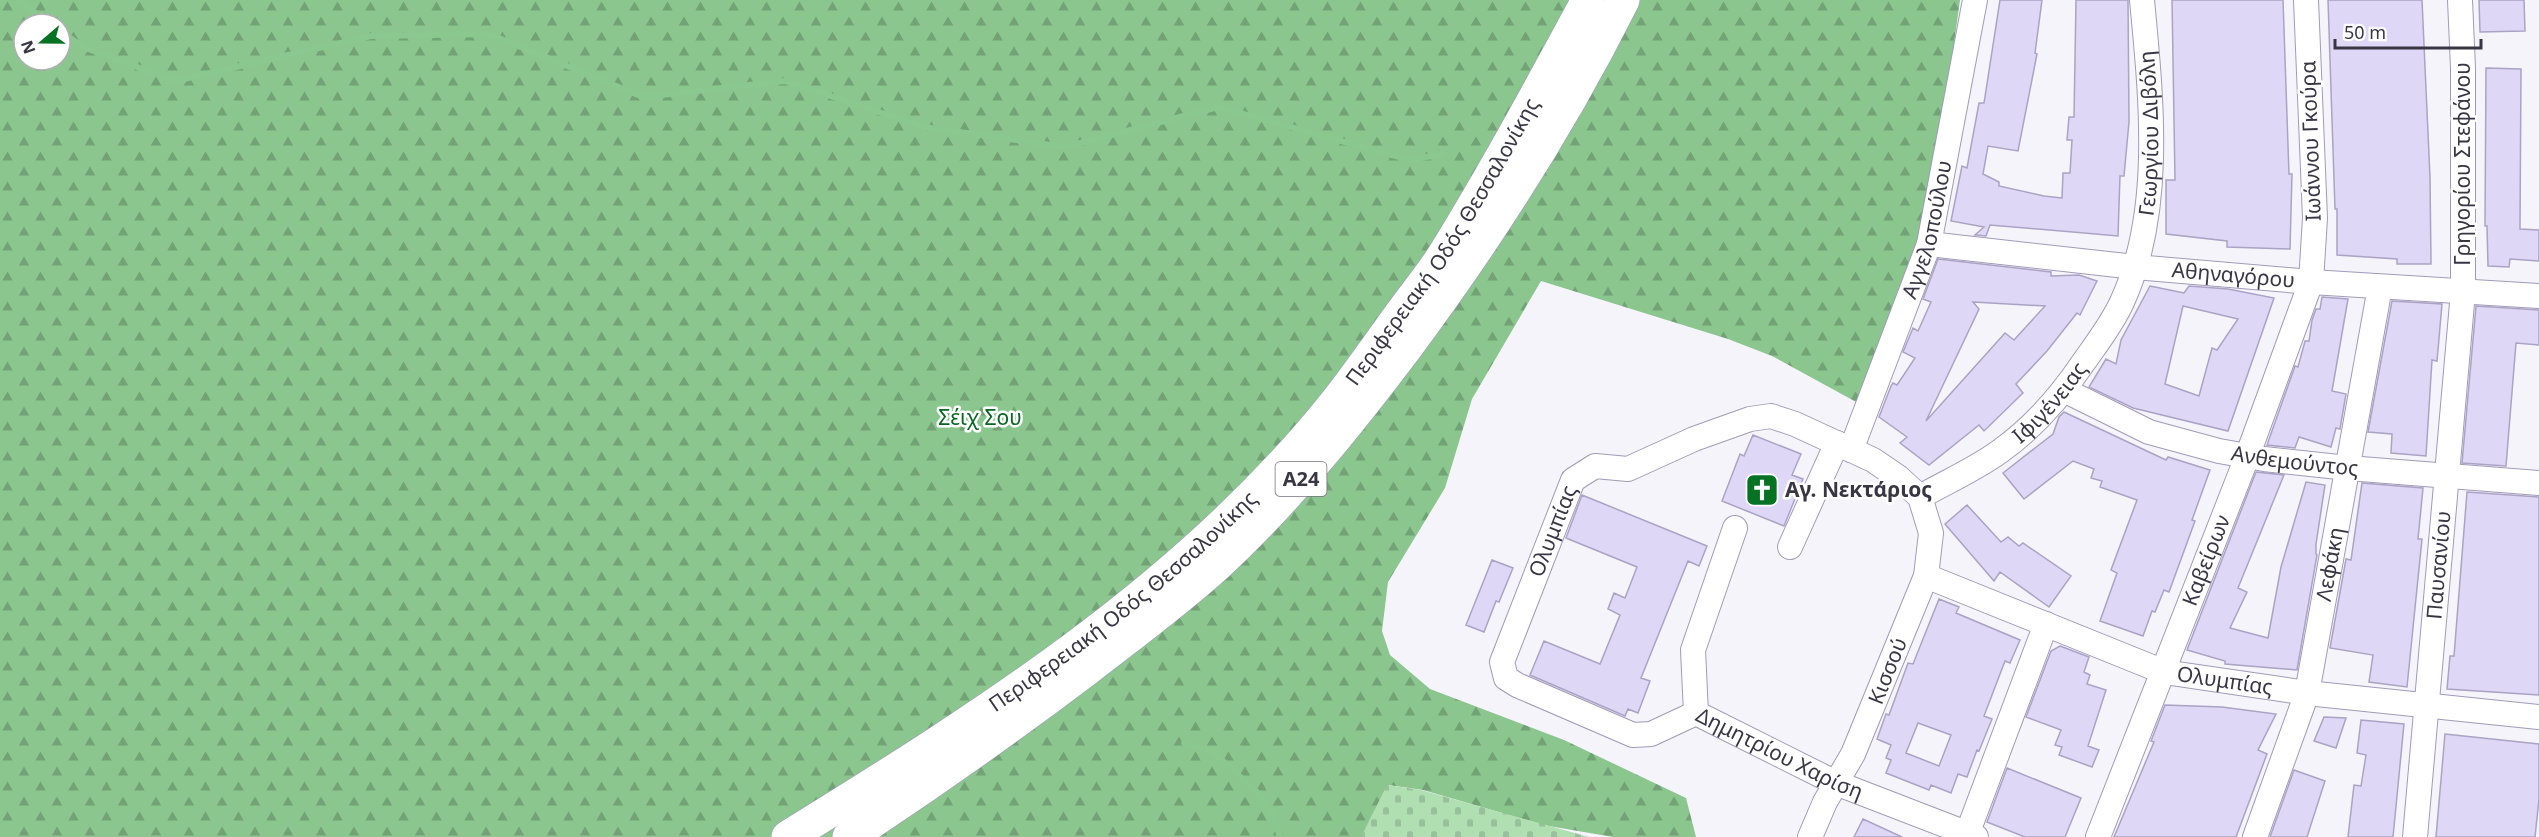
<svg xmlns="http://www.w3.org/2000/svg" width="2539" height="837" viewBox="0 0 2539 837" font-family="'Noto Sans',sans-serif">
<defs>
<pattern id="forest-firs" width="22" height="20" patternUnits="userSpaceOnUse" patternTransform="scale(1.5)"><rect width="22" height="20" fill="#8ac68e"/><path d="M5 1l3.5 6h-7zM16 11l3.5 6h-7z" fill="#72a276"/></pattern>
<pattern id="cemetery-stones" width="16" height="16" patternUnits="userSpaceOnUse" patternTransform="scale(1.5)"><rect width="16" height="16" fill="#b0dfb2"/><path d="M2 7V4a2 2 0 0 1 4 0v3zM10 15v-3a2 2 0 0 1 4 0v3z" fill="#98c09a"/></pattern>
</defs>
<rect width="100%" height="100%" fill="#f6f4fb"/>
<path fill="url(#forest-firs)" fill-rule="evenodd" d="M0,0H1960L1939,151L1924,231L1858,403L1772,356L1728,339L1541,281L1472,399L1445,488L1388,582L1382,631L1390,655L1430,689L1564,740L1686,798L1696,837H1613L1543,825L1423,790L1388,785L1381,837H0ZM24,24H60V60H24Z"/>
<path fill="url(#cemetery-stones)" d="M1387,785L1421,790L1589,837H1361Z"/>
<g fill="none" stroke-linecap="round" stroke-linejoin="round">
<path stroke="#8bc88f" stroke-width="6" d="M17,0L51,24
M60,31L83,47L175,81L371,36L489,34L643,97L785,81L924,127L1065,147L1218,107L1410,160L1443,154
M1184,743L1212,751L1259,794L1273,815L1280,837"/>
</g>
<path fill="#ded7f5" stroke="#aaa3c4" stroke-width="1.5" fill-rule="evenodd" d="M2000,0H2042L2035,53L2037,54L2018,151L1988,146L1983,174L1999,182V186L2044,196L2062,198L2063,173H2070L2072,140H2067L2069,117H2074L2076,0H2128L2129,122L2124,176H2120L2118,236L1990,225L1986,236L1975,235L1984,227L1951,221L1962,166L1967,168L1979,103H1984Z
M2172,0H2283L2289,174H2292L2290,249L2227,247V241L2166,234V180H2175Z
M2328,0H2422L2430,177L2431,264H2397V259L2337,255V209H2335Z
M2479,0H2524L2525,31L2480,32Z
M2486,68L2521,69L2520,229L2539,230V261L2510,259L2509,267L2488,266L2487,226H2485Z
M1938,259L2051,272V276L2079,275L2097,281L2080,315L2077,313L2047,351L2016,384L2023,393L1984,431L1979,425L1929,465L1900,443L1907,437L1879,417L1891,386L1893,383L1897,385L1915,358L1903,352L1913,328L1918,331L1931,302L1923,299ZM1973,302L2045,306L2014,340L2005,333L1926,421L1979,309Z
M2150,286L2184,293L2189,286L2228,289L2274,298L2228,431L2133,408L2089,387L2106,359L2116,364L2121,340ZM2183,306L2238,319L2217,350L2212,348L2199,396L2165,384Z
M2322,297L2348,299L2332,391L2346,394L2340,429L2336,428L2331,447L2299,437L2295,448L2267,445L2295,366L2298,367L2305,341H2309L2312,320L2316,309H2320Z
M2392,301L2442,304L2437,361L2432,360L2426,456L2391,453L2392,434L2368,432Z
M2476,306L2539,310V345L2516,343L2506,466L2462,463Z
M2064,412L2166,460L2168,457L2210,470L2192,520L2195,521L2169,592L2164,590L2155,612L2152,611L2143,636L2100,621L2117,573L2111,570L2137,500L2100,487L2102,481L2091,478L2094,469L2073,461L2024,499L2003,473L2053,434L2059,417Z
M1753,435L1801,454L1792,475L1803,479L1784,526L1722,501L1740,454L1744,456Z
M2256,472L2284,475L2238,588L2247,592L2230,628L2268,638L2281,567L2306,482L2325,485L2316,544V554L2317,555L2297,670L2225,664V661L2187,650Z
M2362,483L2423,488L2418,539H2422L2407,687L2369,682L2373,655L2330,648L2346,559L2351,560Z
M2467,492L2539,497V695L2447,689L2450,656H2454Z
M1582,495L1707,546L1699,566L1688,561L1641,678L1650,681L1638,713L1628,709L1625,716L1530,675L1544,641L1600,664L1620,615L1608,609L1614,593L1625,598L1637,567L1566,538Z
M1967,505L2001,542L2008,537L2019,546L2023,543L2071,576L2049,607L2000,572L1994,581L1945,524Z
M1492,560L1513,568L1499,602L1496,601L1484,632L1466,625Z
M1939,599L1959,607L1956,613L2020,640L2010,663L2005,661L1984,716L1992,719L1979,751L1977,750L1967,777L1958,774L1951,793L1931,785L1929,790L1886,773L1891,760L1886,758L1891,745L1877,739L1886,714L1889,715L1908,663L1913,664ZM1918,723L1951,735L1939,766L1906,753Z
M2060,646L2089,657L2084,672L2090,675L2087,684L2106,690L2088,746L2099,750L2092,767L2059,755L2062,747L2055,745L2061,730L2026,717L2051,651Z
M2165,705L2222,707L2276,714L2258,750L2267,754L2236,837H2114L2154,742L2151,741Z
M2324,717L2346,718L2336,748L2314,741Z
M2361,720L2404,724L2393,837H2348L2354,785L2361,786L2366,755L2357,753Z
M2445,734L2539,744V799L2535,837H2436Z
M2007,768L2081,798L2065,837H2025L1987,822Z
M2294,770L2325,781L2307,837H2270Z
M1863,819L1902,837H1854Z"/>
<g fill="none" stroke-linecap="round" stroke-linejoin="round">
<g stroke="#a19aba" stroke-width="26">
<g id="minor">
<path id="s1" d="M1929,244L2135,267L2311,282L2539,296"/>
<path id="s2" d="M2064,390L2149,432L2219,451L2264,459L2348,468L2539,483"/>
<path id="s3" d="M1851,450L1929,244L1975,0"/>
<path id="s4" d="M1920,497C1946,482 1974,470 1999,452C2033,428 2060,397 2083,363C2097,343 2112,324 2122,302C2164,211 2151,96 2142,0"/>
<path id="s5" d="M1735,528L1693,650L1696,713L1836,783L1976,837"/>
<path d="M1790,547L1837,443"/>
<path id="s6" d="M1926,576L2164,672L2307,693L2539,717"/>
<path id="s7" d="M1696,713L1651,734L1633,735L1517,685L1506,678L1502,662L1573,480L1595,466L1628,469L1694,439L1750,419L1771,416L1795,424L1873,460L1898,477L1920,497L1931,533L1926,576L1853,754L1825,802L1810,837"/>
<path d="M1966,837L2046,624"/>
<path id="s8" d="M2098,837L2247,457L2311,282L2315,218L2306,0"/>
<path id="s9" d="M2255,837L2307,693L2380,287"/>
<path id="s10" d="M2415,837L2463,292V68L2460,0"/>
</g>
</g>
<g stroke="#a19aba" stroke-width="34">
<g id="highway">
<path id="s11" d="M788,837C987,714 1190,586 1337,401C1359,373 1379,344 1400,315C1415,294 1432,274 1445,253C1496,170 1542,85 1588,0"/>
<path d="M849,837C930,784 1009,728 1087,669C1131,635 1176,602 1218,564C1289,498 1350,422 1408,345C1489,236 1562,122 1623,0"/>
</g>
</g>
<use href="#minor" stroke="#fff" stroke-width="24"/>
<use href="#highway" stroke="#fff" stroke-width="33"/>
</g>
<defs>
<g id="church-square" transform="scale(1.725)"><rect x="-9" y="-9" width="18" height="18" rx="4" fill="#057224" stroke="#fff"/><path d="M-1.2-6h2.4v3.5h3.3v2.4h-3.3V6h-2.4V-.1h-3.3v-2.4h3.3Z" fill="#fff"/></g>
</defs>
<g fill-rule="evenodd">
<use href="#church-square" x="1762" y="490"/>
</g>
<g text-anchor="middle" stroke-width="5" stroke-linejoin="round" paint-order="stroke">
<rect fill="#fff" stroke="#74727c" stroke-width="1.5" x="1275.5" y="462" width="51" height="34" rx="4.5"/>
<g font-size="20" font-weight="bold" fill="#393644">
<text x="1301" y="486">Α24</text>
</g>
<g font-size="21" fill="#393644" stroke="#fff">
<text dy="7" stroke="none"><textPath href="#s4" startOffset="459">Γεωργίου Διβόλη</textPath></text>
<text transform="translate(2311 141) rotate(-92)" y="7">Ιωάννου Γκούρα</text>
<text transform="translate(2463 164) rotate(-90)" y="7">Γρηγορίου Στεφάνου</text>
<text dy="7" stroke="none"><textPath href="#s3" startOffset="234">Αγγελοπούλου</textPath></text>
<text dy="7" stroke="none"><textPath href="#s11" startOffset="896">Περιφερειακή Οδός Θεσσαλονίκης</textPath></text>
<text dy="7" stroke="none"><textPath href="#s1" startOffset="306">Αθηναγόρου</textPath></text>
<text dy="7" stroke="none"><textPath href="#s4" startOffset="162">Ιφιγένειας</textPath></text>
<text dy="7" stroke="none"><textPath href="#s2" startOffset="244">Ανθεμούντος</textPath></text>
<text dy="7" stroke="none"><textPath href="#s7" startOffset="364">Ολυμπίας</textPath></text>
<text dy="7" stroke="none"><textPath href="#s8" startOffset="297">Καβείρων</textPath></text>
<text dy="7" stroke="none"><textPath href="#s10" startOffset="273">Παυσανίου</textPath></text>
<text dy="7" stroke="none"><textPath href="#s9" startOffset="284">Λεφάκη</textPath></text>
<text dy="7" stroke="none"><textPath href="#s11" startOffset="410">Περιφερειακή Οδός Θεσσαλονίκης</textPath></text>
<text transform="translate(1888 671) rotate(-68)" y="7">Κισσού</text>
<text dy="7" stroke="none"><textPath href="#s6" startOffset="318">Ολυμπίας</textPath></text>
<text dy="7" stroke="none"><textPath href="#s5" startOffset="285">Δημητρίου Χαρίση</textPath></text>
</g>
<g font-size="21" fill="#096721" stroke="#fff">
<text x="980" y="425">Σέιχ Σου</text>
</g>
<g font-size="21" font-weight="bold" fill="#393644" stroke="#fff" text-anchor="start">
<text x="1785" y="497">Αγ. Νεκτάριος</text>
</g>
</g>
<g transform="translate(42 42) rotate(250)"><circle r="28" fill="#ffffff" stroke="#b0afb4" stroke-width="1.5"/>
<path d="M0-4.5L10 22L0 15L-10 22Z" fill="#057224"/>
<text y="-9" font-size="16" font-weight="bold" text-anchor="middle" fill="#393644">N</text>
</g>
<path d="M2335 39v9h146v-9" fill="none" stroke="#393644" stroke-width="3"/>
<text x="2344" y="39" font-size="18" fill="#393644" stroke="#ffffff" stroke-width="4.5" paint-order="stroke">50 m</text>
</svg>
